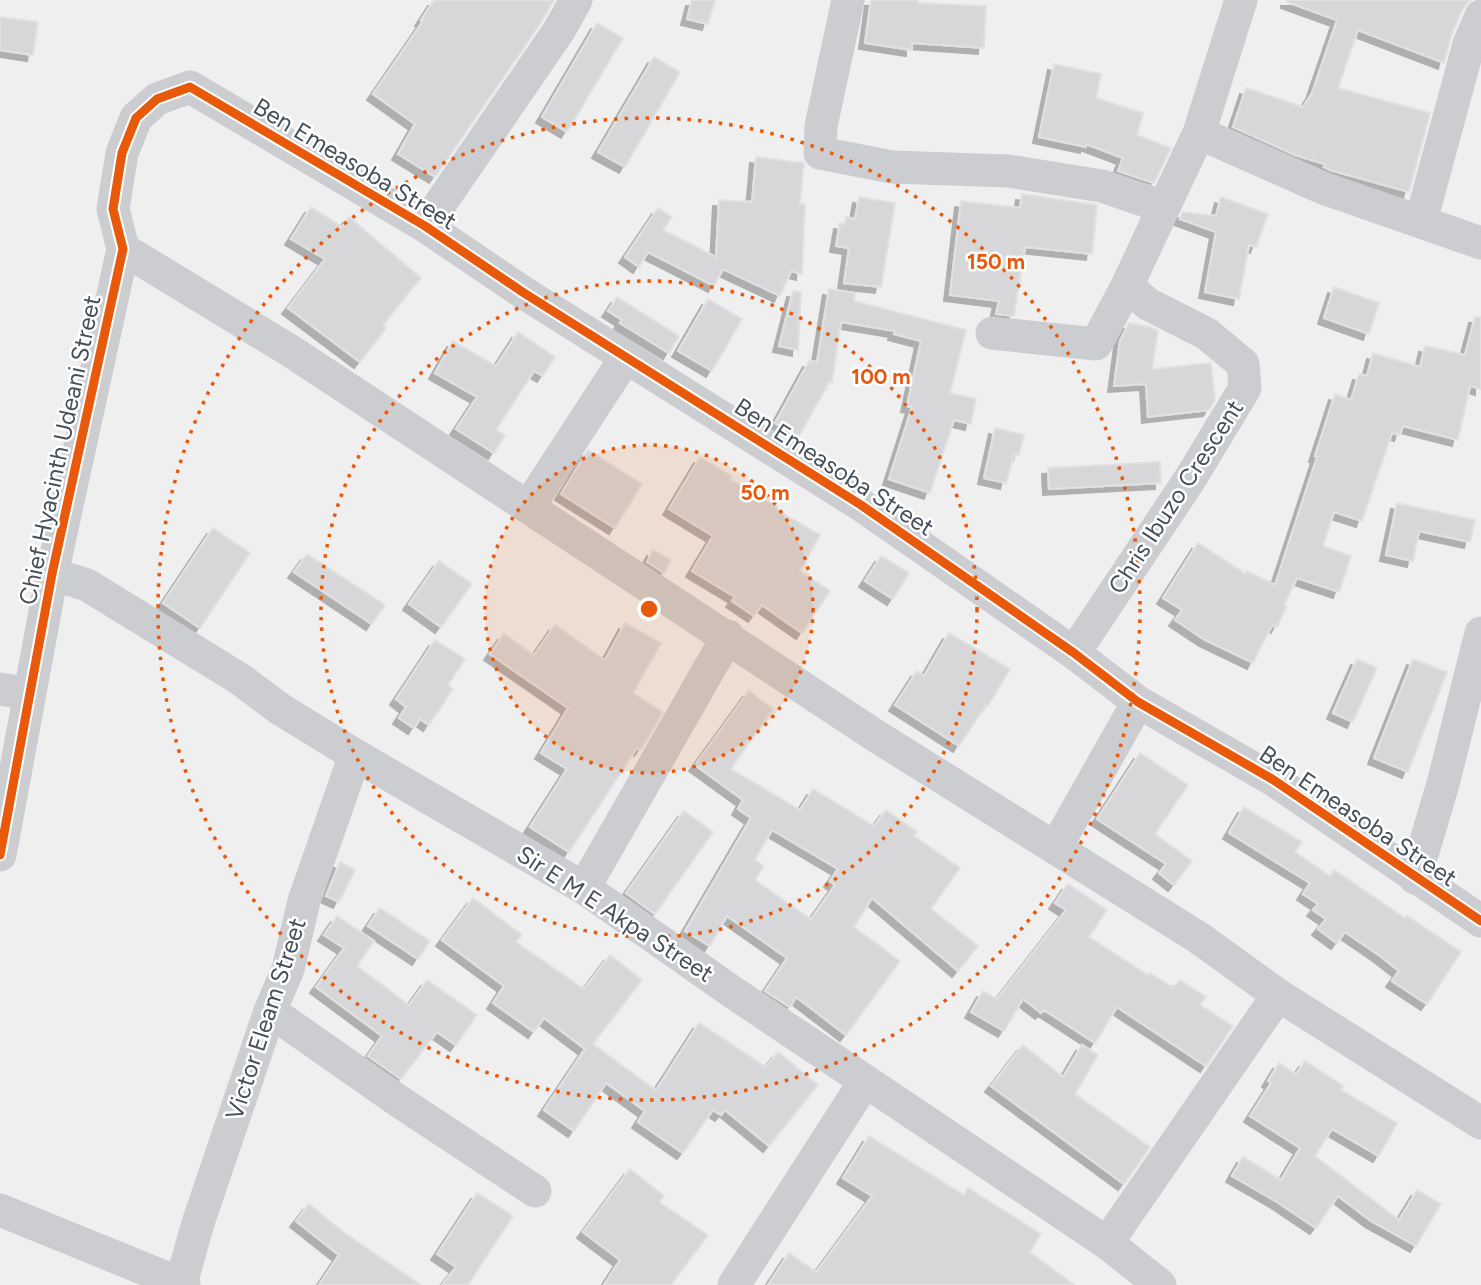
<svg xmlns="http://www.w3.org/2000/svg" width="1481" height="1285" viewBox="0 0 1481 1285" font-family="Figtree,sans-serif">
<defs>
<filter id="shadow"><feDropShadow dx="-6" dy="6" stdDeviation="0" flood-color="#0004"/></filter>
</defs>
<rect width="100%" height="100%" fill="#f0efef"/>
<path fill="#d7d7d9" stroke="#e1e1e2" stroke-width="2" fill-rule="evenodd" filter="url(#shadow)" d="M434,0H554L540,24L435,177L398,154L415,124L373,94L423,21L421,20Z
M692,0H715L708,24L687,19Z
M871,0H918V3L986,6L984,48L912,43V50L865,43Z
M1287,0H1471L1463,8L1451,36L1444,63L1358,30L1338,88L1430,113L1409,192L1330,170L1324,167L1325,164L1295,155L1233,127L1246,88L1303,107L1312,93L1337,20L1287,2Z
M0,17L38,22L33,55L0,50Z
M597,23L623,38L567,132L542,117Z
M654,57L680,72L625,167L598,152Z
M1054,64L1101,74L1096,98L1143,113L1137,135L1171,148L1154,183L1118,171L1123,158L1086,144V147L1039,137Z
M756,157L804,163L800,204H805L802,274L791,271L780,296L723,269L714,286L648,252L639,267L625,257L658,208L672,217L663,230L716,257L719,200L752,202Z
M1022,194L1097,205L1092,254L1025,247L1014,316L996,314L999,301L950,295L961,201L1020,208Z
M859,197L895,203L881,287L844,283L849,248L836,246L840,223L845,224L846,217L855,219Z
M1221,197L1268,214L1256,247L1249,245L1239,299L1205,292L1216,232L1180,219L1183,212L1216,216Z
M311,207L342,227L349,217L421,278L383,325L386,328L360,362L288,308L325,259L291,239Z
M1334,287L1379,303L1369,334L1324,318Z
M829,289L855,293L854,301L966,330L950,393L976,399L971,424L954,420L930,493L889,479L912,407L907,406L921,341L894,334L895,331L841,322L832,383L829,382L799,436L775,423L809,361L817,362Z
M793,291L801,292L798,350L779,346Z
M617,297L679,336L669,353L620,323L622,320L608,311Z
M708,299L742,319L712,371L678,351Z
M1475,317H1481V389L1470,386L1458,440L1403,426L1400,435L1392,433L1362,521L1334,512L1323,546L1351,556L1339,592L1297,578L1284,605L1286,607L1277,627L1273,625L1269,631L1253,663L1205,640L1175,620L1182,610L1163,598L1198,543L1246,574L1247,571L1275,585L1317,457L1315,456L1335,394L1351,400L1359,374L1367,376L1373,353L1420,367L1425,346L1465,355Z
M1129,323L1150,327L1158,331L1152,369L1211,363L1215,400L1209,410L1148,417L1146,384L1114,386L1120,341Z
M518,332L555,357L543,376L534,371L496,430L505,435L494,453L456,429L477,397L435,373L453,341L496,366Z
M995,428L1024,435L1019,455L1014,454L1006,483L984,478Z
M588,450L642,484L615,528L561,494Z
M700,457L732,476L730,479L777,507L776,509L820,535L800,571L830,591L802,633L762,605L754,616L732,601L735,597L692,571L713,536L669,509Z
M1160,462L1161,483L1049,489L1048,468Z
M1397,503L1475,520L1470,542L1419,531L1413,561L1386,555Z
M213,528L250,553L200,628L163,603Z
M653,550L671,560L664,573L647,562Z
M307,554L385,605L372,624L294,572Z
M881,556L909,573L893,599L865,581Z
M439,561L472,584L441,627L409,604Z
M625,623L661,643L633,693L663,712L645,743L640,750L637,748L569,852L530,827L567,769L541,753L568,708L490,654L504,634L534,655L555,625L605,660Z
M949,633L1010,669L988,706L986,705L959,746L895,705L917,671L924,676Z
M435,640L465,659L448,685L453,689L429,725L420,719L414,728L399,718L406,707L396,699Z
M1357,659L1377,668L1353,722L1333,713Z
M1413,659L1447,672L1408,772L1374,758Z
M749,691L773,709L731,769L800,810L813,789L874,826L886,810L917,832L914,836L960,868L931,909L978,946L958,971L872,898L854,927L900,961L846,1035L796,997L790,1007L765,991L787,958L727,916L710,946L685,931L751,818L738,809L743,800L695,765ZM772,830L838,869L830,881L835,885L811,919L755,880L764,866L755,860Z
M1140,753L1188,785L1155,834L1192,861L1174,885L1159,873L1166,864L1097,819Z
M1244,807L1302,842L1295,852L1330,876L1334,870L1405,918L1407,916L1461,952L1427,1004L1392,981L1399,971L1380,956L1345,932L1337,943L1318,929L1326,919L1313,910L1318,904L1303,894L1310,883L1229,833Z
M684,811L713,832L655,914L626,893Z
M340,862L355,870L339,902L326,896Z
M1068,884L1107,910L1089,937L1148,975L1150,973L1174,988L1180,980L1206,997L1200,1005L1233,1026L1206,1066L1117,1007L1095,1043L1044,1010L1041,1013L1023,999L1004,1031L971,1012L983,991L997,999L1066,910L1055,903Z
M473,898L522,935L516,942L584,989L610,955L642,980L593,1044L656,1090L699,1023L766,1067L778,1052L818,1085L769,1146L725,1110L721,1115L713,1110L683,1153L638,1122L645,1111L606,1083L574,1131L544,1110L585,1049L544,1018L534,1032L493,1003L504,986L442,940Z
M380,908L430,941L418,959L368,926Z
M337,916L374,941L357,966L409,1005L427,980L477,1015L456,1045L437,1032L401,1079L368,1056L382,1036L316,987L344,948L324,935Z
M1023,1045L1063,1077L1082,1045L1098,1055L1075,1094L1150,1147L1124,1184L991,1086Z
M1305,1061L1344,1086L1341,1090L1397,1123L1379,1156L1332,1129L1315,1156L1399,1220L1417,1190L1441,1204L1416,1246L1371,1221L1338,1196L1316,1228L1277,1202L1232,1176L1243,1157L1281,1180L1300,1148L1250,1116L1271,1083L1268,1081L1279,1063L1296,1074Z
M869,1136L964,1195L968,1188L1041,1234L1030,1252L1074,1285H768L789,1253L816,1272L872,1196L843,1178Z
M630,1169L664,1196L659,1202L708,1235L671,1285H604L620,1260L583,1232Z
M477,1193L513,1216L468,1285H442L456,1267L437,1254Z
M309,1204L342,1231L421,1285H319L339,1255L296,1221Z"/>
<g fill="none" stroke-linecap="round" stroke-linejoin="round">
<path stroke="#cbcdd0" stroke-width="33" d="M848,0L821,126L820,153L892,167L1008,171L1102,186L1164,207L1127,286L1148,304L1207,334L1243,364L1245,388L1190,479L1074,653
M1199,133L1323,188L1481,243
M1164,207L1199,133L1241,0
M1421,221L1469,44L1481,16
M425,226L560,29L576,0
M123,249L289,350L876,736L1199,938L1278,995L1481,1123
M992,333L1096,344L1127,286
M529,506L626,357
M52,574L87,585L240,679L280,709L355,755L584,888L731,991L1107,1243L1160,1285
M0,689L30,694
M1056,847L1138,702
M0,855L52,574L123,249L113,209L122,153L136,118L157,99L190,87L425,226L524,293L861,505L1074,653L1138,702L1272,779L1481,921
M1415,878L1443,784L1481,633
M584,888L728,636
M270,1011L400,1102L535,1191
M0,1210L184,1285
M1107,1243L1278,995
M181,1284L198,1223L270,1011L288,969L304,901L355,755
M734,1285L865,1081"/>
<g stroke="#fff" stroke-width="13">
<path id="cycleway" d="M0,855L52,574L123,249L113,209L122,153L136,118L157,99L190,87L425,226L524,293L861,505L1074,653L1138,702L1272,779L1481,921"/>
</g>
<use href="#cycleway" stroke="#e8590c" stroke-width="9"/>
</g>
<circle cx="649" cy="609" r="164" fill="#e8590c" fill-opacity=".12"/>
<g fill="none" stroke="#e8590c" stroke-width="3.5" stroke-dasharray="3.5 7">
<circle cx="649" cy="609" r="164"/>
<circle cx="649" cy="609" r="328"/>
<circle cx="649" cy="609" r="491"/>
</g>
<g text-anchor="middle" stroke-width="5" stroke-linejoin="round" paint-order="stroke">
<g font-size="24" fill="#45505c" stroke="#fff">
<text transform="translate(355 164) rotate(31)" y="8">Ben Emeasoba Street</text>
<text transform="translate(60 450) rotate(-78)" y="8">Chief Hyacinth Udeani Street</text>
<text transform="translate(834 467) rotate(33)" y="8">Ben Emeasoba Street</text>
<text transform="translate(1176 497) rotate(-57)" y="8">Chris Ibuzo Crescent</text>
<text transform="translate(1358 816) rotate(34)" y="8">Ben Emeasoba Street</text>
<text transform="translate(615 914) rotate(33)" y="8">Sir E M E Akpa Street</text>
<text transform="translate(266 1019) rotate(-72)" y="8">Victor Eleam Street</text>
</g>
</g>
<circle cx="649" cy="609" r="10" fill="#e8590c" stroke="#fff" stroke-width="3.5"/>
<g font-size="21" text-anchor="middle" font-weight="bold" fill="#e8590c" stroke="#fff" stroke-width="5" stroke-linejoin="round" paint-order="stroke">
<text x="996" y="269">150 m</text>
<text x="881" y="384">100 m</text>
<text x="765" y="500">50 m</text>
</g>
</svg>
